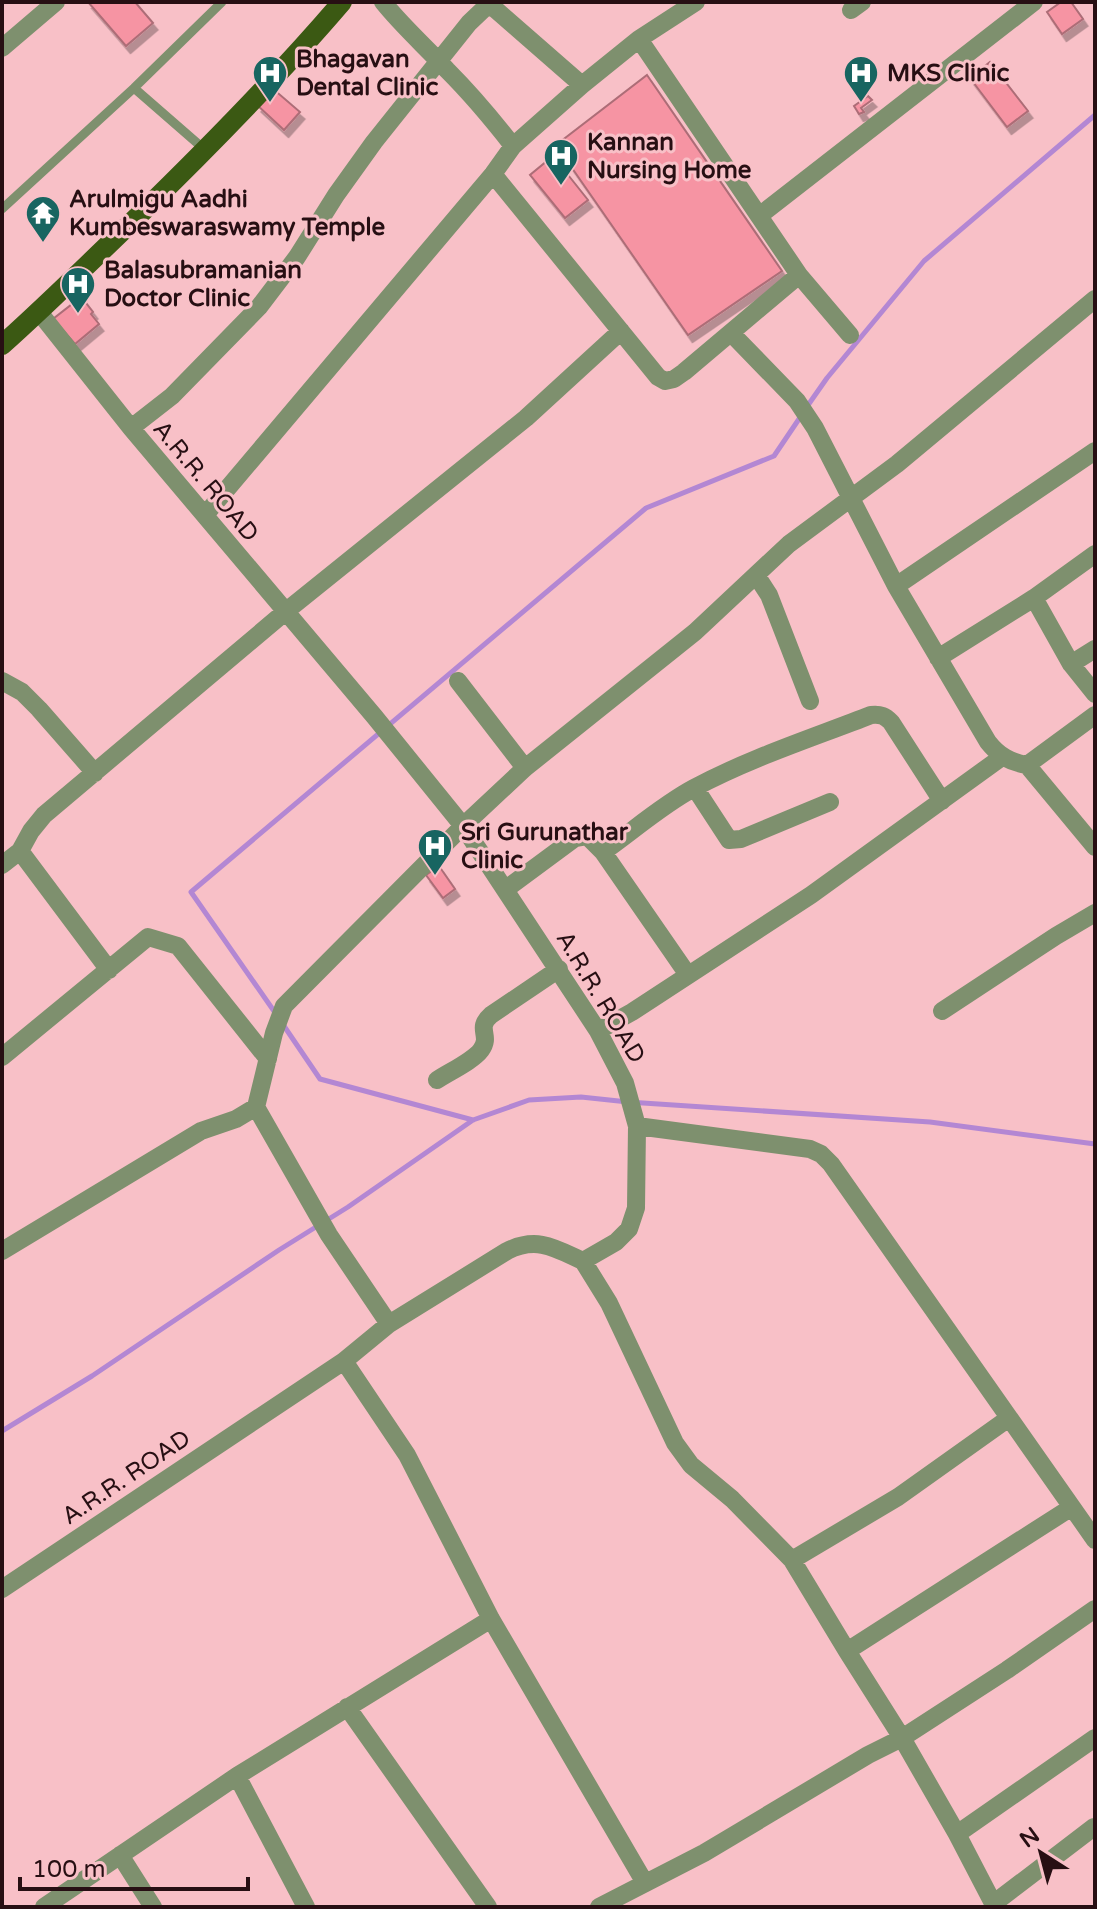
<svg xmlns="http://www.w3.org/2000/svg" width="1097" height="1909" viewBox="0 0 1097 1909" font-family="'Varela Round',sans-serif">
<defs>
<filter id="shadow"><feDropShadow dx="4.5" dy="7" stdDeviation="0" flood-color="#0004"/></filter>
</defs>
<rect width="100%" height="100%" fill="#f8c0c7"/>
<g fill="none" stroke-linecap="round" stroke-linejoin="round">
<path stroke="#b387d3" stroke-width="5" d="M806,408L827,378L924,261L1095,115
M276,1014L191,892L646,508L774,456L801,416
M284,1026L320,1079L473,1120
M2,1431L92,1376L279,1250L348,1207L473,1120L529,1100L581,1097L628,1102L930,1122L1095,1144"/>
</g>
<path fill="#f694a3" stroke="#ad6d77" stroke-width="2" filter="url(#shadow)" d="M88,2H135L153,23L126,46Z
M1061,2H1071L1083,19L1062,34L1047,12Z
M990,62L1028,111L1007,127L970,78Z
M647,75L782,271L688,335L556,145Z
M272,88L300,112L284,130L257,105Z
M868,96L872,100L861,108L864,112L859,114L854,106Z
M553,156L588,200L565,218L530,175Z
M76,301L81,307L86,303L93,312L91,314L99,324L75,344L53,319Z
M439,866L455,889L443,898L426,875Z"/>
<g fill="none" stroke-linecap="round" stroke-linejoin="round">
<path stroke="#7e906e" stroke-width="9" d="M134,88L204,149
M2,209L134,88L222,2"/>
<path stroke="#7e906e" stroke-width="18" d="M383,2C403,27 426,47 447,70C471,94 492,119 513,146
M487,2L582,85
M851,10L862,2
M2,48L56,2
M493,174L658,377L665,381L674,379L684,372L799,275L639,39
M759,216L1034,2
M799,275L850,335
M731,333L797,401L815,428L896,586L988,742C999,756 1010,762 1027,765L1095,847
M131,428L172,396L259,307L297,257L336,195L374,142L469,23L489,4
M205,515L493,174L513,146L582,85L639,39L696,2
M756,575L769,595L810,701
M896,586L1095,451
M1034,598L1071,664L1095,694
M938,658L1034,598L1095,554
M1071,664L1095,649
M2,681L22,692L39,709L95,773
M458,681L525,768
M1027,765L1095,715
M695,788L729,840L741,839L830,802
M20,851L109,970
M603,852C633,831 662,805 694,788C750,758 812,738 871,715C881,714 885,716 891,722L942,801
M2,865L20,851L31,831L44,815L285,612L526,418L621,331
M506,889L575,838L587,836L603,852L688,975
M942,1011L1056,936L1095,913
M598,1031L632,1012L811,895L1002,757
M2,1057L148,937L178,946L268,1059
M437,1080C449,1072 473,1061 481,1050C492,1035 475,1029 491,1015L559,969
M256,1107L329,1235L389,1324
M637,1126L810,1149L821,1154L831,1164L1095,1540
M2,1251L201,1131L236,1119L256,1107L274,1033L284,1006L463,826L525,768L695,632L789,544L897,464L1095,299
M583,1261L609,1303L675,1443L691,1465L732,1499L792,1560L847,1651L902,1738L957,1834L995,1907
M344,1361L407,1455L491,1619L645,1883
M792,1560L898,1497L1009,1418
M2,1589L344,1361L389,1324L507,1251C537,1236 555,1248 583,1261L616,1242L629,1229L636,1208L637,1126L625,1083L598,1031L463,826L374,716L131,428L39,312
M847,1651L1072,1507
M347,1707L488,1907
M237,1776L306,1907
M957,1834L1095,1738
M120,1855L153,1907
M993,1904L1094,1827
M44,1907L237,1776L491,1619
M599,1907L704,1853L868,1755L902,1738L1007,1670L1095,1609"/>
<path stroke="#3b5913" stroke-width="20" d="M2,345C48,304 91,261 135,219C207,149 277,78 342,2"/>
</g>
<defs>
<g id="hospital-pin" transform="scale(1.8)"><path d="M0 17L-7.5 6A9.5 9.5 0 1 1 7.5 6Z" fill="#186561" stroke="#f8c0c7"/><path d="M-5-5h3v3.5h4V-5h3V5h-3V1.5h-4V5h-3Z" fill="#fff"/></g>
<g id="temple-pin" transform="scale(1.8)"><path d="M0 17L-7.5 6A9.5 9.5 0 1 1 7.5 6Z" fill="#186561" stroke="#f8c0c7"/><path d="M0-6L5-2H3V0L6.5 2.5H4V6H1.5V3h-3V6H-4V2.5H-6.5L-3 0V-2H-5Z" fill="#fff"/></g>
</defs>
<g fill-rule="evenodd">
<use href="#hospital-pin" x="270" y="73"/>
<use href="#hospital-pin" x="861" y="73"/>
<use href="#hospital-pin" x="561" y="156"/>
<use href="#temple-pin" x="43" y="213"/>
<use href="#hospital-pin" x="78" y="284"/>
<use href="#hospital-pin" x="435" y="846"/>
</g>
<g text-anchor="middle" stroke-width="6" stroke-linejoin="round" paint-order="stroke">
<g font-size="24" font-weight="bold" fill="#270f13" stroke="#f8c0c7" text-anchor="start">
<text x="296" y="67">Bhagavan<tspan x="296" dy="28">Dental Clinic</tspan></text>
<text x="887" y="81">MKS Clinic</text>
<text x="587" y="150">Kannan<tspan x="587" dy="28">Nursing Home</tspan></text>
<text x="69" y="207">Arulmigu Aadhi<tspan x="69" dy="28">Kumbeswaraswamy Temple</tspan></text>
<text x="104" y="278">Balasubramanian<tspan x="104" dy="28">Doctor Clinic</tspan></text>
<text x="461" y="840">Sri Gurunathar<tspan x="461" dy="28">Clinic</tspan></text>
</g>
<g font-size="24" fill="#270f13" stroke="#f8c0c7">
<text transform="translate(206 481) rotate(50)" y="8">A.R.R. ROAD</text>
<text transform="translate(601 997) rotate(59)" y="8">A.R.R. ROAD</text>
<text transform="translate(126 1477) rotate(-34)" y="8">A.R.R. ROAD</text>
</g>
</g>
<rect width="1097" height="1909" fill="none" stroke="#270f13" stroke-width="8"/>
<g transform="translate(1041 1853) rotate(324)" stroke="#f8c0c7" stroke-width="6" paint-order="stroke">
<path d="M0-6L14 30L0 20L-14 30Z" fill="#270f13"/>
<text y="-12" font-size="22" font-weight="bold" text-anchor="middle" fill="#270f13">N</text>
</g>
<path d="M20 1877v12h228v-12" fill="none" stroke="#270f13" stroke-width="4"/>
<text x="32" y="1877" font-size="24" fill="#270f13" stroke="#f8c0c7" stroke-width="6" paint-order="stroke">100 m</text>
</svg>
